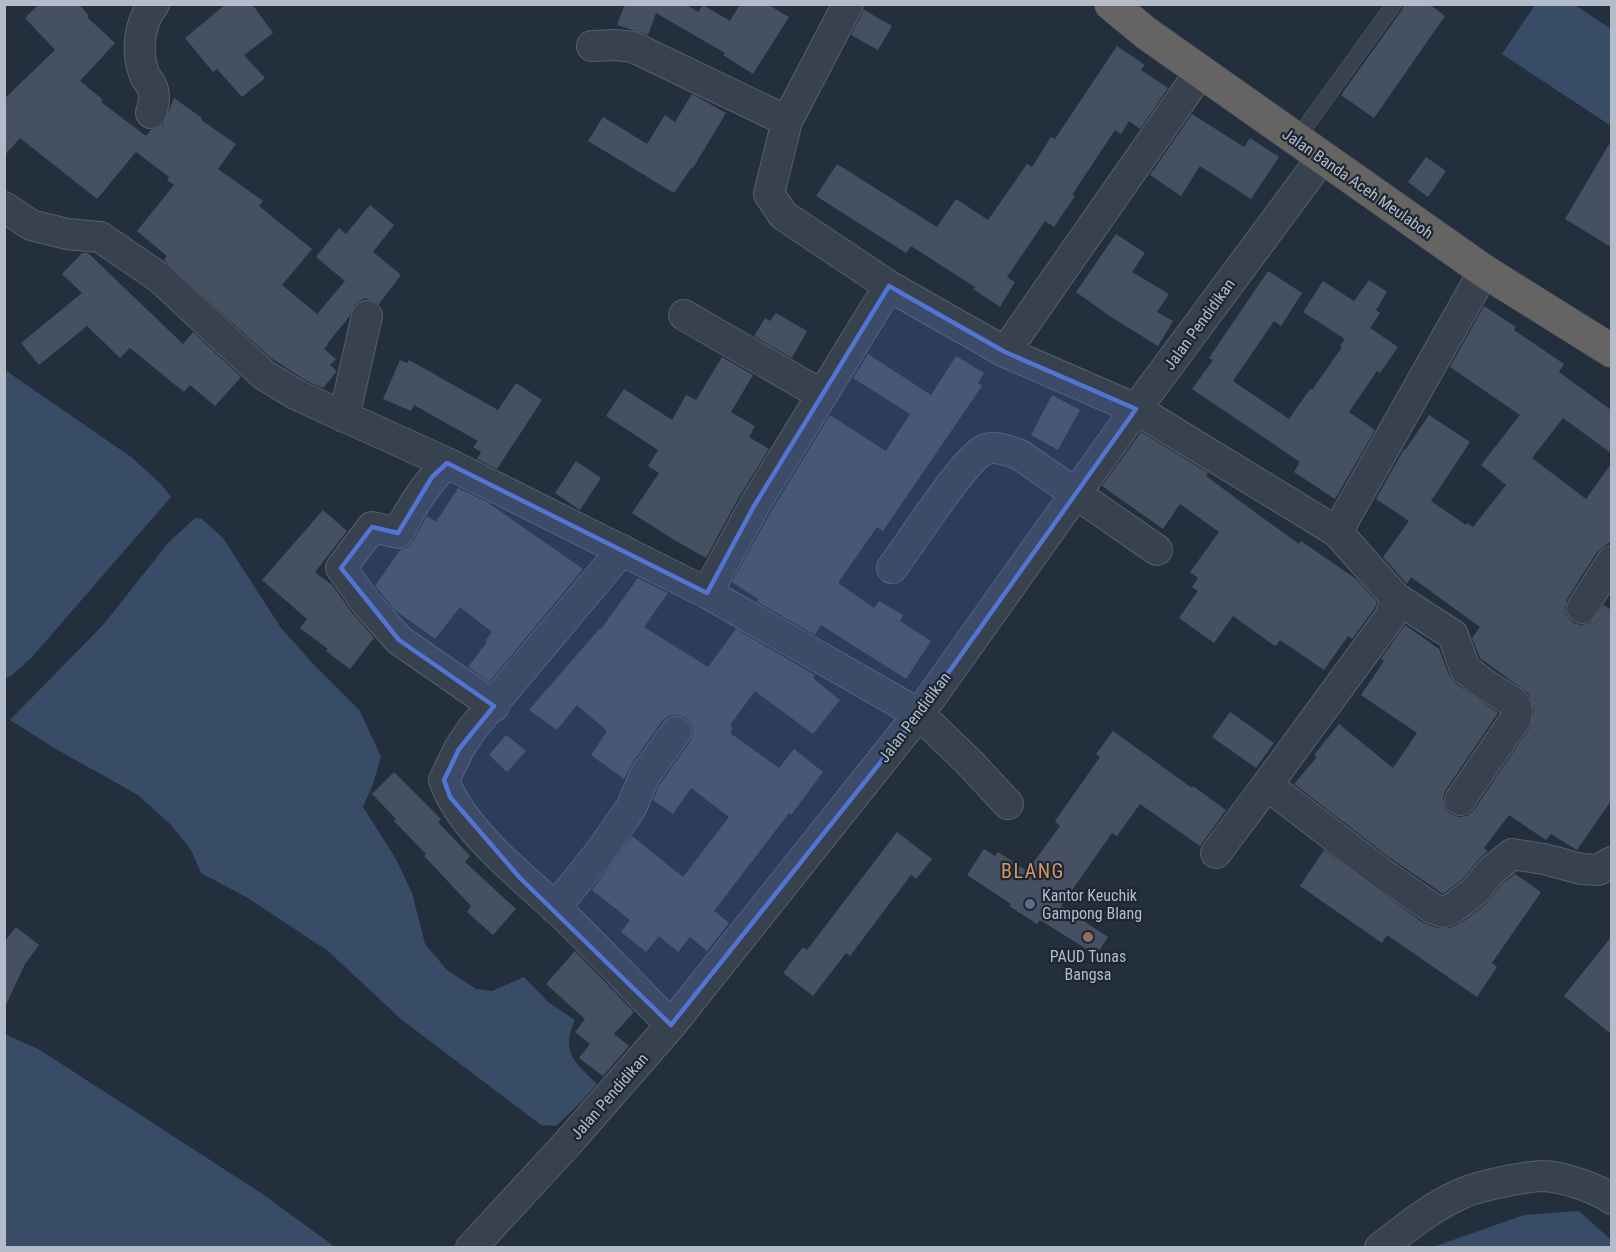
<svg xmlns="http://www.w3.org/2000/svg" width="1616" height="1252" viewBox="0 0 1616 1252" font-family="'Roboto Condensed',sans-serif">
<rect width="100%" height="100%" fill="#242f3e"/>
<path fill="#394c67" d="M1535,5H1575L1611,29V126L1502,54Z
M5,370L131,457L161,484L171,497L32,657L11,676L5,678Z
M195,518L202,519L223,538L281,628L315,666L360,711L381,757L373,784L363,807L396,859L412,893L425,944L447,970L476,989L492,991L524,977L548,1002L575,1020C560,1053 575,1062 597,1084L577,1106L556,1126L541,1125L402,1020L328,951L248,898L201,873L191,850L171,825L138,795L56,749L10,720L103,625L169,542Z
M5,1034L40,1050L264,1195L335,1247H5Z
M1579,1211L1611,1240V1247H1433L1524,1215Z"/>
<path fill="#455162" d="M39,4H79L89,16L87,17L115,43L80,81L103,100L101,102L146,136L151,130L163,125L174,98L202,118L201,120L236,144L218,169L263,201L259,206L312,249L282,285L317,314L345,281L316,257L339,228L346,234L370,205L394,225L373,252L401,275L379,304L365,298L355,304L349,317L327,344L328,345L324,349L336,359L330,365L337,371L323,388L305,380L271,358L164,260L167,256L137,231L174,185L167,180L169,177L136,152L97,199L20,138L4,156V99L55,50L25,18Z
M226,4H252L273,33L244,55L265,78L242,97L217,69L213,72L185,38Z
M625,4H685L698,12L703,5L730,21L740,4H767L789,17L753,74L723,55L725,53L656,13L648,35L617,25Z
M1404,4H1429L1445,16L1374,118L1341,95L1402,10Z
M864,10L892,26L878,50L851,35Z
M1117,46L1145,65L1141,70L1168,88L1140,129L1129,121L1121,134L1115,130L1072,195L1075,196L1054,227L1045,221L1007,277L1015,282L1000,307L973,289L975,287L911,246L906,253L816,196L837,164L937,227L956,199L988,220L1027,164L1032,167L1051,137L1055,139Z
M692,94L726,113L693,168L692,167L674,193L588,141L603,117L647,144L665,115L675,122Z
M1192,114L1244,147L1250,138L1279,157L1251,199L1200,166L1181,196L1150,175Z
M1611,141V247L1565,219Z
M1426,157L1446,171L1428,197L1408,182Z
M1116,234L1145,253L1132,272L1169,294L1157,312L1173,321L1158,346L1111,317L1076,292Z
M82,253H88L183,344L193,332L241,377L215,406L190,385L184,392L130,348L120,358L87,326L39,365L21,343L82,293L62,274Z
M1268,271L1302,293L1281,326L1274,321L1233,381L1289,419L1310,389L1312,390L1342,347L1340,346L1345,339L1303,312L1323,281L1354,301L1369,280L1387,292L1376,310L1380,313L1370,328L1398,347L1380,373L1377,371L1349,412L1375,430L1335,499L1294,472L1300,462L1192,389L1213,360L1209,358Z
M1484,306L1516,327L1514,330L1564,364L1559,372L1611,410V453L1563,418L1532,458L1586,499L1611,464V541L1597,552L1567,599L1565,608L1567,616L1573,623L1581,625L1590,623L1604,605L1611,610V801L1577,850L1551,834L1546,840L1509,815L1484,848L1488,851L1477,861L1463,879L1443,894L1389,857L1294,784L1317,757L1314,755L1339,724L1393,768L1417,733L1361,695L1384,661L1381,659L1405,625L1439,649L1449,675L1455,683L1498,713L1445,791L1443,799L1445,808L1450,814L1459,817L1467,816L1474,810L1530,727L1534,710L1528,693L1480,658L1472,638L1480,627L1411,577L1407,584L1383,557L1409,521L1376,499L1404,449L1405,450L1429,415L1470,442L1431,501L1466,525L1467,523L1473,527L1506,485L1481,465L1520,415L1450,367Z
M776,313L807,331L792,358L754,336L765,318L770,321Z
M868,354L931,395L956,356L984,373L978,383L982,386L883,531L877,527L838,583L874,608L879,601L903,615L900,621L931,641L906,679L821,625L815,635L756,601L758,599L732,582L769,515L830,415L886,451L910,414L853,378Z
M722,357L753,375L731,412L755,426L749,437L769,449L739,497L706,558L671,538L632,513L659,473L648,466L658,450L606,416L624,389L672,420L686,395L696,400Z
M400,360L407,363L409,360L498,410L516,383L542,400L497,469L477,459L481,452L473,447L478,441L414,405L411,411L383,399Z
M1052,395L1080,410L1058,450L1031,435Z
M1141,432L1208,473L1206,476L1252,510L1299,544L1301,541L1356,579L1377,602L1374,609L1352,639L1348,636L1324,670L1280,640L1276,646L1272,644L1233,616L1214,643L1179,618L1198,591L1192,587L1198,578L1190,572L1219,532L1180,504L1163,529L1102,486Z
M576,461L601,478L580,510L555,493Z
M458,488L487,502L583,569L489,682L468,667L487,642L485,641L492,632L460,607L435,639L395,610L375,586L400,550L408,547L413,541L427,516L436,522Z
M323,510L347,531L315,572L332,585L353,614L374,638L350,669L326,651L328,649L300,628L307,619L262,580Z
M638,578L668,593L644,627L708,667L736,629L815,675L813,678L840,700L813,734L755,691L730,725L733,728L730,733L779,768L794,749L823,772L791,815L789,813L714,911L729,923L707,951L690,937L678,952L659,936L646,952L621,932L630,920L592,890L632,836L683,877L729,817L691,788L673,814L653,800L660,784L690,742L693,733L691,724L686,718L677,715L669,716L662,721L631,765L624,779L591,755L607,731L577,705L557,730L529,710L600,628L601,629Z
M1230,712L1274,743L1256,768L1212,737Z
M1113,731L1192,788L1193,786L1226,810L1200,846L1140,804L1117,836L1112,833L1061,906L1108,937L1096,955L1040,920L1037,924L1009,906L1011,904L967,875L984,849L995,856L998,852L1027,871L1060,826L1055,821L1100,757L1096,754Z
M506,735L526,751L507,772L489,755Z
M394,772L441,819L438,822L470,856L465,862L516,909L493,935L467,912L471,906L424,856L426,854L394,821L396,819L372,794Z
M897,832L932,859L916,879L911,875L850,956L846,953L813,996L783,973L803,947L807,950Z
M1324,850L1422,922L1437,928H1449L1463,922L1486,904L1502,884L1515,874L1541,892L1492,963L1497,967L1477,997L1387,935L1382,943L1300,886Z
M16,927L39,945L25,964L4,1009V942Z
M1611,937V1034L1564,996Z
M575,951L634,1012L614,1034L629,1046L603,1076L579,1058L590,1044L575,1032L585,1019L546,984Z"/>
<g fill="none" stroke-linecap="round" stroke-linejoin="round">
<g stroke="#565f6c" stroke-width="16">
<path id="service" d="M1296,140L1394,4"/>
</g>
<g stroke="#565f6c" stroke-width="32">
<path id="minor" d="M848,4L787,121L769,194L783,215L889,286L1005,352L1136,409L1337,532L1484,271
M592,46L615,45L633,47L787,121
M151,113C154,104 156,94 151,85C149,81 145,78 144,73C136,51 139,23 154,4
M4,207L31,225L67,234L100,237L160,278L264,375L297,395L447,463L707,593L919,714L970,763L1008,804
M684,315L822,395
M1005,352L1201,71
M344,417L367,316
M447,463C426,483 411,507 398,533L372,527L341,568L367,604L399,640L494,706
M1337,532L1396,598L1390,617L1267,785L1379,871L1432,908L1443,912L1453,908L1475,891L1490,872L1512,854L1544,859L1581,869L1598,870L1612,862
M622,550L472,729L459,749L444,780C460,827 518,874 555,907C595,945 632,986 671,1025
M892,568C909,546 963,460 984,450C995,445 1009,451 1020,455L1157,550
M707,593L754,506L889,286
M1396,598L1453,635L1465,669L1486,685L1513,702L1517,709L1516,718L1460,800
M1582,608L1612,561
M1216,853L1267,785
M555,908L600,852L631,808L645,775L676,732
M471,1248L567,1144L671,1025L919,714L1136,409L1322,158
M1380,1248C1406,1228 1431,1207 1461,1194C1477,1186 1523,1177 1542,1176C1561,1176 1596,1188 1612,1199"/>
</g>
<g stroke="#434c59" stroke-width="34">
<path id="trunk" d="M1111,4L1146,33L1484,271L1612,351"/>
</g>
<use href="#service" stroke="#38414e" stroke-width="15"/>
<use href="#minor" stroke="#38414e" stroke-width="30"/>
<use href="#trunk" stroke="#656462" stroke-width="33"/>
</g>
<path fill="#5274d3" fill-opacity="0.2" stroke="#5274d3" stroke-width="4.5" stroke-linejoin="round" d="M889,286L1005,352L1136,409L919,714L671,1025L520,878L450,797L444,780L459,749L494,706L399,640L341,568L372,527L398,533L432,477L447,463L707,593L754,506Z"/>
<circle fill="#5c6f8a" stroke="#1d2633" stroke-width="2" cx="1030" cy="904" r="6"/>
<circle fill="#8d6e63" stroke="#1d2633" stroke-width="2" cx="1088" cy="937" r="6"/>
<g text-anchor="middle" stroke-width="4.5" stroke-linejoin="round" paint-order="stroke">
<g font-size="16" fill="#b4bcc9" stroke="#1d2633">
<text transform="translate(1358 183) rotate(35)" y="6">Jalan Banda Aceh Meulaboh</text>
<text transform="translate(1199 324) rotate(-54)" y="6">Jalan Pendidikan</text>
<text transform="translate(914 717) rotate(-53)" y="6">Jalan Pendidikan</text>
<text transform="translate(609 1096) rotate(-49)" y="6">Jalan Pendidikan</text>
</g>
<g font-size="16" fill="#b4bcc9" stroke="#1d2633" text-anchor="start">
<text x="1042" y="901">Kantor Keuchik<tspan x="1042" dy="18">Gampong Blang</tspan></text>
<text x="1088" y="962" text-anchor="middle">PAUD Tunas<tspan x="1088" dy="18">Bangsa</tspan></text>
</g>
<g font-size="20" letter-spacing="1.5" fill="#d59563" stroke="#1d2633">
<text x="1033" y="878">BLANG</text>
</g>
</g>
<rect width="1616" height="1252" fill="none" stroke="#b4bcc9" stroke-width="12"/>
</svg>
